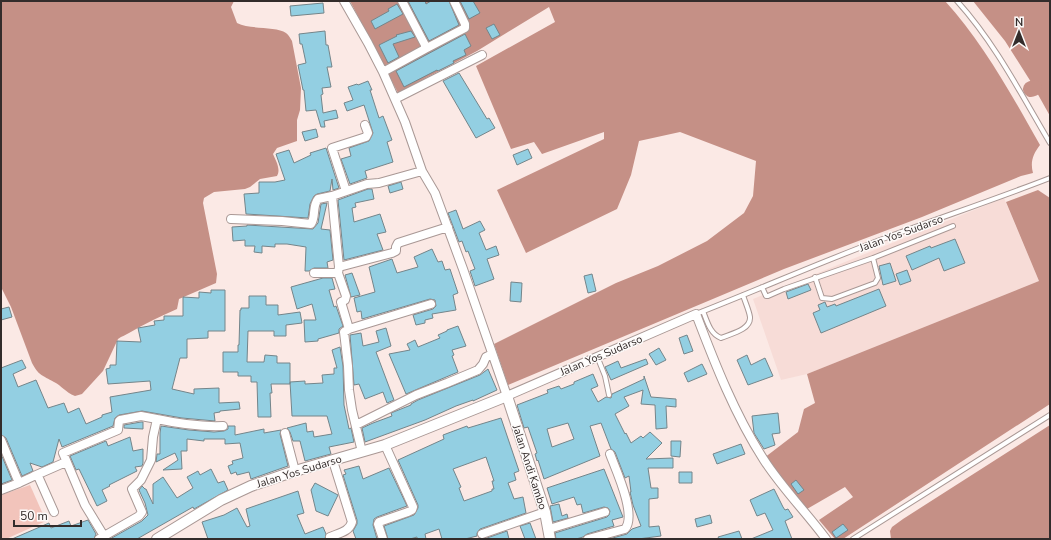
<svg xmlns="http://www.w3.org/2000/svg" width="1051" height="540" viewBox="0 0 1051 540" font-family="'Nunito Sans',sans-serif">
<rect width="100%" height="100%" fill="#fbe9e5"/>
<path fill="#f7dcd7" d="M1004,198L1039,281L807,374L781,380L753,299Z"/>
<path fill="#f2c4bb" d="M30,485L46,521L6,539H1V495Z"/>
<path fill="#c59086" d="M1,1H234L231,7L237,23C251,30 277,26 286,33C289,35 290,38 292,41L301,88L300,110L297,120V141L277,148L273,154C276,161 281,169 277,176L260,179L250,187L245,189L214,192L204,198L203,203L217,274L216,283L179,299L177,309C161,316 144,324 129,333C126,335 122,336 118,339L103,371L82,394L75,396C65,392 62,386 54,382C42,375 39,376 32,363L11,307L1,287Z
M350,1H945C982,41 1013,97 1040,145C1033,154 1030,162 1033,173L1021,176L922,217L784,269L508,385L494,344L616,283L658,266L707,241L744,213L753,196L756,161L680,132L639,141L631,175L617,209L526,253L497,190L604,139V132L542,154L534,142L511,149L476,66L555,22L549,7L477,51L398,93Z
M973,1H1050V116L1031,82L1005,41Z
M1038,190L1050,198V404L843,539H835L819,520L853,497L845,487L807,509L764,458L798,432L804,409L815,403L807,374L1039,281L1006,202Z
M1050,425V539H891L890,531L892,527L903,519Z"/>
<g fill="none" stroke-linecap="round" stroke-linejoin="round">
<path stroke="#c59086" stroke-width="16" d="M1031,89L1034,88"/>
</g>
<path fill="#93cfe2" stroke="#74858a" fill-rule="evenodd" d="M408,1H425L426,4L431,1H449L459,25L429,41Z
M460,1H473L480,13L469,19Z
M323,3L324,13L291,16L290,6Z
M397,4L403,14L375,29L371,21L389,11L388,9Z
M494,24L500,35L492,39L486,28Z
M325,31L326,45H328L332,67H327L331,87L322,88L323,94L321,95L323,113L336,110L338,118L324,121L325,127H321L316,110L306,111L304,90H303L298,65L306,63L302,44H300L299,34Z
M411,31L415,37L393,44L399,57L388,63L379,45L397,36L396,35Z
M465,34L471,46L464,50L466,55L453,61L454,63L438,71L437,70L404,87L396,71Z
M459,73L487,119L489,118L495,128L476,138L443,81Z
M368,81L372,90H370L379,118L383,116L392,140L387,142L393,162L365,171L367,178L350,184L341,159L351,156L349,148L369,141L373,133L364,105L347,111L344,103L353,100L348,87L357,84L358,85Z
M316,129L318,137L305,141L302,132Z
M326,148L339,188L333,190L332,179L330,191L317,194L314,196L310,204L308,218L246,214L244,194L259,193V182H275L285,180L276,154L289,150L294,163L311,155L310,153Z
M528,149L532,158L517,165L513,155Z
M401,182L403,189L390,193L388,186Z
M368,189H372L374,199L355,203L356,207L352,208L354,222L380,214L386,232L377,234L383,250L344,260L338,200Z
M327,203L321,229L330,230L333,260L327,262L328,268H314L309,271H305L306,247L287,244H275V247L262,246V253L254,252L255,246H245V240L233,241L232,227L247,226V225L313,229L318,223L321,204Z
M456,210L463,229L480,221L485,230L479,233L486,250L496,246L499,255L487,259L494,279L475,286L470,271L475,269L468,251L466,252L462,241L459,242L448,213Z
M955,239L965,263L944,271L939,258L912,270L906,256L930,246L931,248Z
M432,249L438,262L442,261L445,270L450,269L458,293L453,295L456,310L432,314L433,318L425,320V323L416,325L413,315L433,309L436,306L435,300L430,299L362,319L361,311L357,312L354,298L375,292L369,267L392,259L397,273L418,267L414,257Z
M890,263L896,281L883,285L879,266Z
M907,270L911,281L900,285L896,274Z
M352,273L360,295L351,297L345,275Z
M592,274L596,291L588,293L584,276Z
M323,278H332L335,289L329,290L334,307L336,306L343,326L339,329V333L318,339V341L305,342L304,320H316L312,304L297,309L291,287Z
M511,282L522,283L521,302L510,301Z
M808,284L811,290L788,299L786,292Z
M879,289L886,306L821,333L813,313L820,310L818,305L825,302L827,307L835,304L836,306Z
M211,290H225V331H208V338L187,339V358H180L172,389L194,394V389L219,388V403L239,402L240,409L220,411V412L214,413L215,421L182,418L142,411L119,415L115,418L113,426L62,447L59,439L53,462L42,467L30,463L33,471L22,476L6,438L1,435V368L22,360L26,368L13,374L18,387L36,380L48,408L64,403L68,413L79,408L86,424L102,417V415L112,412L110,397L151,390L150,381L108,384L106,369L110,368V365H116L117,341L141,342L138,328L155,325L154,321L164,320V316H183V297L199,298V292L211,293Z
M249,296H266V305H278V315L300,312L302,323L286,325V336H274V331H248L247,362H264L265,355L277,356V363H290V384H271L272,393H270L271,417H258L257,382H251V376H238V372H223V352H238V345H239L240,310H241V308H249Z
M9,307L12,317L1,320V309Z
M458,326L466,346L452,350L454,355L452,356L458,372L406,394L389,354L410,350L407,344L415,340L418,347L440,338L438,335L447,331V330Z
M386,328L391,346L376,352L394,400L387,403L383,392L365,399L359,384L354,385L350,335L361,333L363,346L379,342L376,331Z
M687,335L693,351L684,354L679,338Z
M340,347L343,366L344,405L349,429L351,428L354,442L329,447L331,454L305,461L300,441H293L290,432L287,428L306,423L307,432L313,431L314,437L332,434L327,416H292L290,382L305,381V384L323,383L322,375L334,374V368H337L332,350Z
M659,348L666,360L656,365L649,354Z
M747,355L751,365L765,358L773,376L748,385L737,360Z
M646,359L648,364L611,380L605,367L618,361L621,368Z
M702,364L707,374L688,382L684,373Z
M488,369L497,390L473,401V400L456,406L425,420L365,442L362,428L373,423L392,416L391,413L411,405V404L418,400L480,375Z
M593,374L598,386L591,389L598,402L606,397L611,398L612,394L644,379V376L651,397L676,399V407L666,406L667,428L656,429L655,405L641,404L643,390L624,397L629,406L615,414L625,434L626,433L631,443L641,436L643,438L650,432L662,443L646,459L673,458V468H648L651,488H658V498L649,499V527L659,526L661,536L638,539H609L627,534L632,529L641,526L633,505L630,492H631L629,476L625,478L615,452L611,449L601,423L590,426L600,456L544,479L538,460L537,461L535,454L537,453L528,427L524,428L517,405L548,393L547,390L559,386L561,389L574,384V382ZM568,423L574,439L552,447L547,429Z
M778,413L780,433L772,434L775,445L764,449L754,433L752,416Z
M501,418L519,471L514,473L516,480L508,483L514,499L523,497L526,513L480,529L477,533V536L465,539H442L439,529L425,534L426,539H417V537L410,539H388L384,526L414,515L418,508V505L398,460L444,439L443,435L467,426L468,428ZM486,457L494,481H492L494,489H492V491L464,501L459,488L461,487L453,469Z
M141,422H143V429L124,428V425Z
M161,426L189,430L214,432L224,431L228,429V426H235V435L264,429V433L281,430L280,434L288,466L251,479L249,472L237,475L236,472L231,474L228,466L233,464L232,461L243,458L240,443L225,444V439H204V441L187,439V451H181L182,469L163,470L178,460L175,453L156,462L157,454H160V433Z
M130,437L133,451L143,449V463L142,466L135,467L137,471L109,485L110,486L102,490L107,501L97,506L79,469L76,470L70,456L106,441L108,446Z
M671,441H681L680,457L671,456Z
M741,444L745,454L717,464L713,454Z
M1,454L12,480L1,484Z
M359,466L363,479L389,468L407,506L377,517L374,519L373,525L377,539H356L353,531L357,524V520L343,475L346,474L344,470Z
M211,469L218,483L224,481L228,490L194,509L193,507L137,539H110L142,521L148,515L145,503L139,490L142,486L145,489H146L153,504V484L163,477L177,498L193,488L187,477L198,471L200,475Z
M604,469L623,517L612,520L614,526L587,534L583,537L576,539H556L555,533L607,517L609,515L610,511L608,508L604,507L583,513L581,504L577,505L574,497L552,504L547,488Z
M679,472H692V483H679Z
M796,480L804,490L798,494L791,484Z
M315,483L338,495L328,516L316,511L311,490Z
M774,489L783,507L785,510L788,509L793,517L785,521L792,539H751L773,530L765,513L757,516L750,500Z
M298,491L304,513L297,515L305,534L323,527L326,534L325,539H208L202,522L224,515L237,508L247,527L250,526L246,509Z
M559,504L562,516L567,514L568,518L553,522L550,506Z
M710,515L712,523L697,527L695,519Z
M88,520L96,534L94,539H12L49,523L51,528L69,521L71,526Z
M530,523L536,539H525L520,526Z
M843,524L848,530L836,538L832,532Z
M507,531L509,539H484Z
M739,531L742,539H719L718,537Z"/>
<g fill="none" stroke-linecap="round" stroke-linejoin="round">
<g stroke="#a99895" stroke-width="6">
<path id="service" d="M957,1C995,43 1021,94 1050,143
M815,277L822,298L832,299L875,283L878,278L873,258
M762,287L766,296H768L784,289L873,258L953,226
M703,311C707,321 710,334 721,338C730,334 751,330 750,317C749,310 745,302 743,295
M696,314C760,289 823,261 888,237C942,217 996,199 1050,178
M597,356L605,376L609,395
M853,539L1050,415"/>
</g>
<g stroke="#a99895" stroke-width="10">
<path id="minor" d="M344,1L368,43L383,72L405,122L422,171L435,193L463,269L507,396L696,314C715,364 735,415 764,460C782,488 806,512 826,539
M425,49L465,28V24L454,1
M383,72L425,49V45L402,1
M395,99L482,55
M346,191L332,148L366,137L368,133L365,125
M332,196L339,267
M231,219L282,221L311,224C316,217 312,206 318,199L332,196L367,184L379,183L422,171
M314,273H338L339,267L392,253L396,251V247L398,243L448,227
M338,273L346,296L345,300L341,302L349,329L344,332L348,366L349,390L352,410L362,452
M349,329L431,304
M157,419C180,424 199,427 223,426
M356,425L416,395L447,383L478,370L483,364L486,357L492,354
M285,433L295,471
M1,440L19,483L1,490
M34,476L66,462
M19,483L34,476H38L54,512
M549,529L605,512
M482,534L545,512
M330,537C339,533 349,532 352,522L333,461
M99,539L139,516L142,512L132,489L141,480L151,460L153,437L157,419L141,416L120,420L119,421L118,430L63,453L85,505L104,536
M383,539L378,524L379,522L408,512L412,510L413,507L385,445
M588,539L625,529C637,515 616,470 610,454"/>
</g>
<g stroke="#a99895" stroke-width="12">
<path id="tertiary" d="M157,539L221,500L251,486L295,471L385,445L507,396L545,512L550,539"/>
</g>
<use href="#service" stroke="#fff" stroke-width="4"/>
<use href="#minor" stroke="#fff" stroke-width="8"/>
<use href="#tertiary" stroke="#fff" stroke-width="10"/>
</g>
<g text-anchor="middle" stroke-width="3" stroke-linejoin="round" paint-order="stroke">
<g font-size="11" fill="#332c2b" stroke="#fdfaf9">
<text transform="translate(901 233) rotate(-20)" y="4">Jalan Yos Sudarso</text>
<text transform="translate(601 355) rotate(-23)" y="4">Jalan Yos Sudarso</text>
<text transform="translate(530 467) rotate(72)" y="4">Jalan Andi Kambo</text>
<text transform="translate(299 471) rotate(-17)" y="4">Jalan Yos Sudarso</text>
</g>
</g>
<rect width="1051" height="540" fill="none" stroke="#332c2b" stroke-width="4"/>
<g transform="translate(1019 32)" stroke="#fdfaf9" stroke-width="3" paint-order="stroke">
<path d="M0-3L7 15L0 10L-7 15Z" fill="#332c2b"/>
<text y="-6" font-size="11" font-weight="bold" text-anchor="middle" fill="#332c2b">N</text>
</g>
<path d="M14 520v6h67v-6" fill="none" stroke="#332c2b" stroke-width="2"/>
<text x="20" y="520" font-size="12" fill="#332c2b" stroke="#fdfaf9" stroke-width="3" paint-order="stroke">50 m</text>
</svg>
